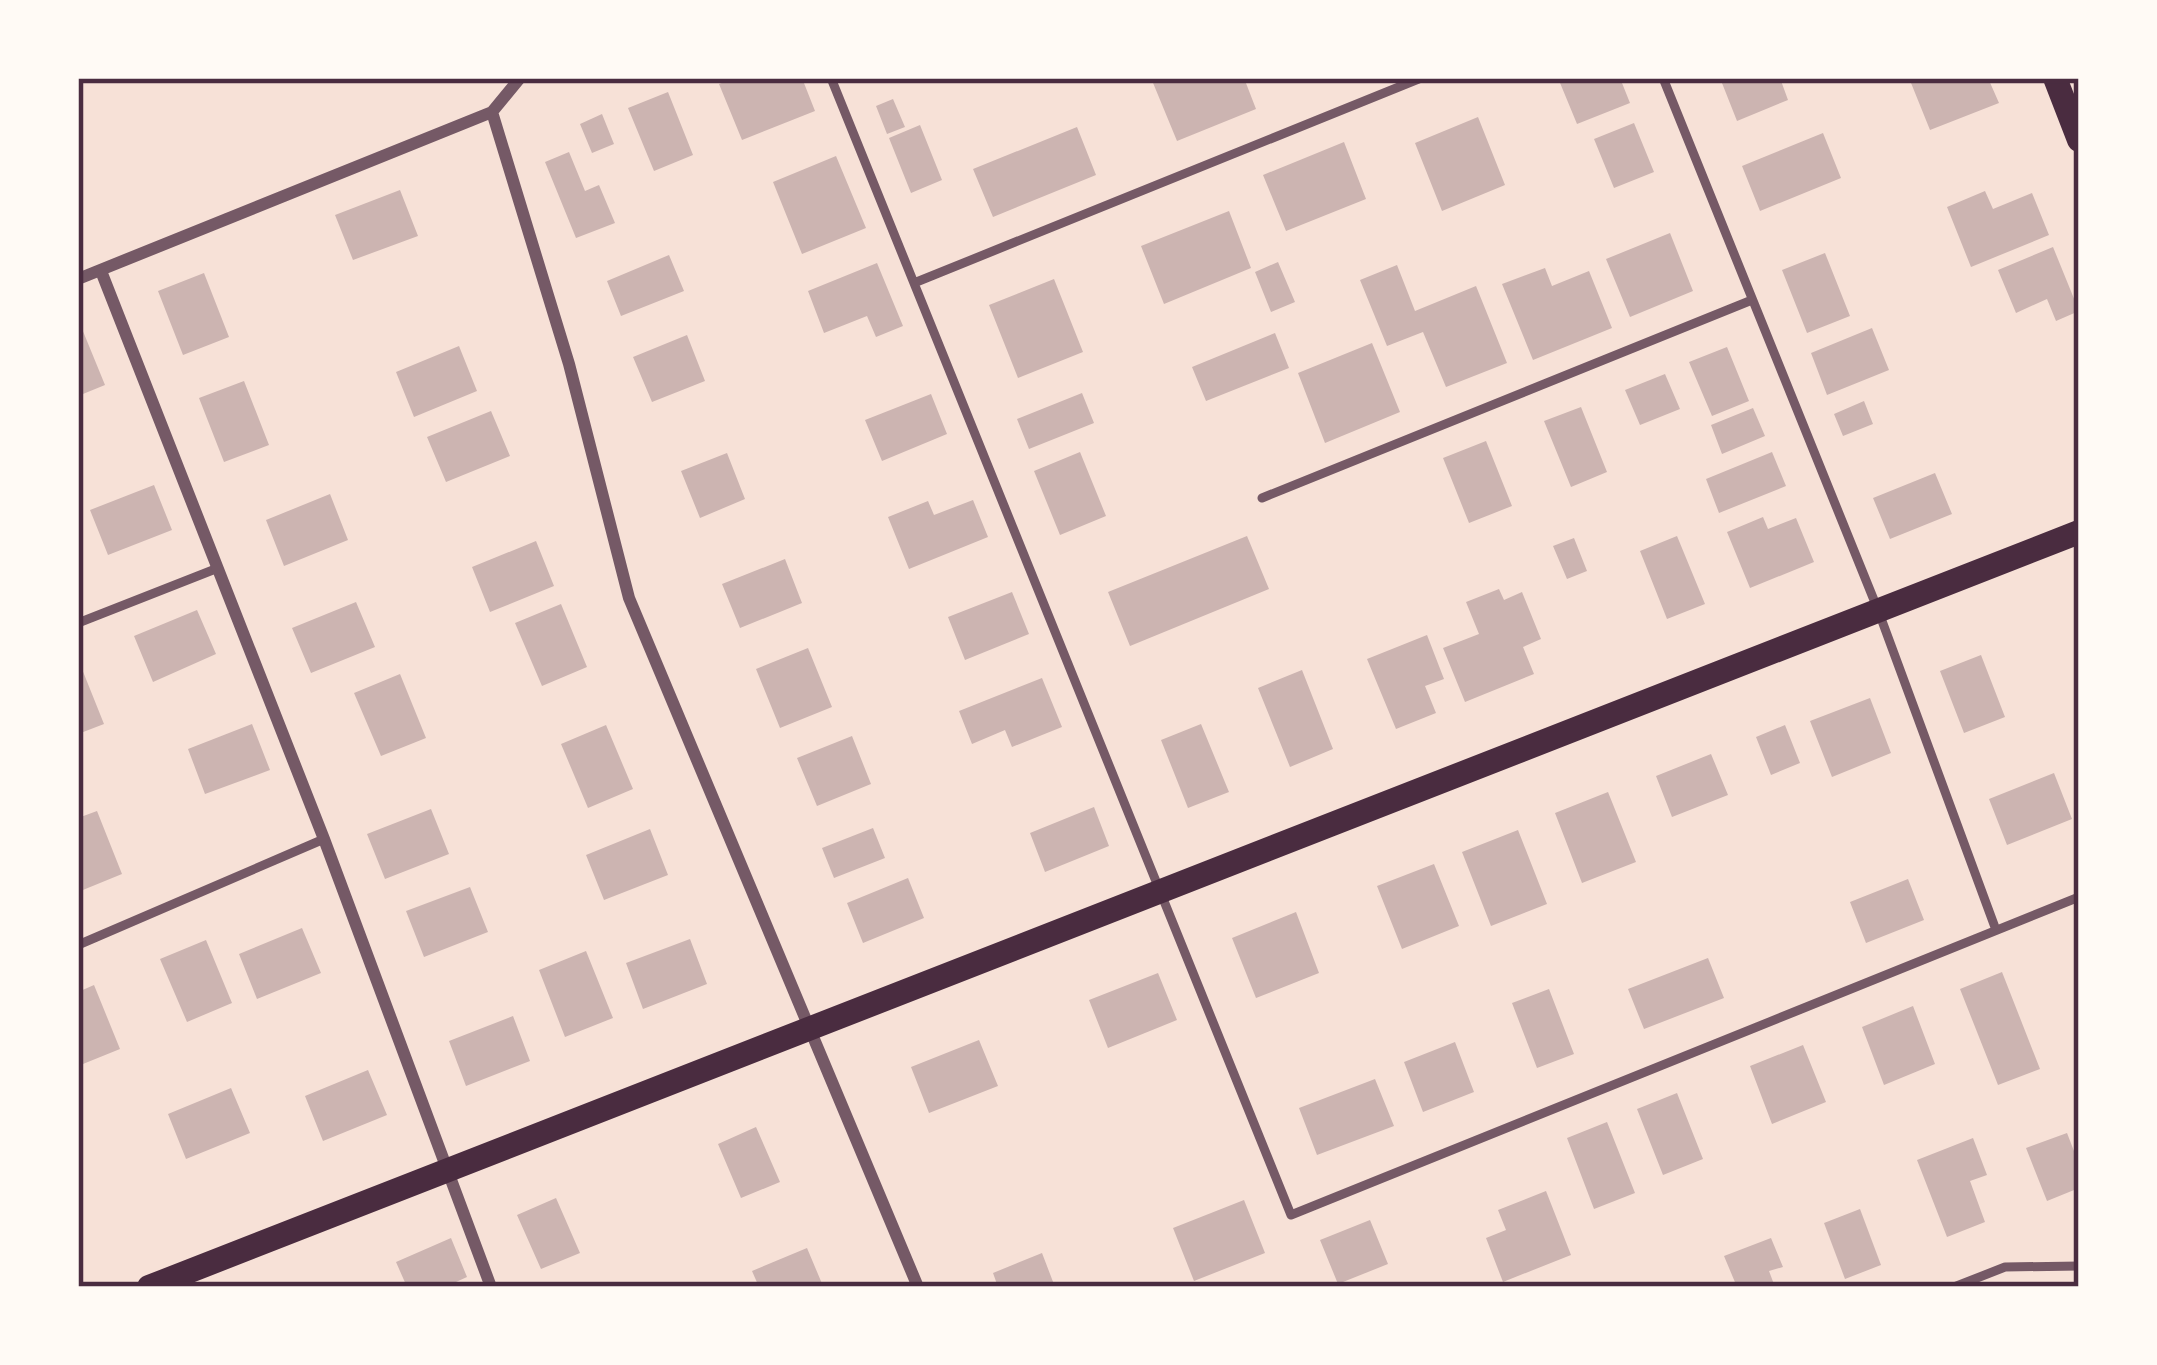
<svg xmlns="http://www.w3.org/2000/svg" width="2157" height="1365" viewBox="0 0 2157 1365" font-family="'PT Serif',serif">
<rect width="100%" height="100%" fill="#f7e1d7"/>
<path fill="#ccb4b1" d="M735,78H802L815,111L742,140L719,84Z
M1151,78H1244L1256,109L1177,141Z
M1558,78H1620L1630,103L1577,124Z
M1720,78H1780L1788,100L1737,121Z
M1909,78H1988L1999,103L1930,130Z
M668,92L693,155L654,171L628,108Z
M893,99L905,127L887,134L876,106Z
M602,114L614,144L592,153L580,124Z
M1478,117L1505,185L1442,211L1415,143Z
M1634,123L1654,172L1614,188L1594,139Z
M920,125L942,180L911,193L889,138Z
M1077,127L1096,175L993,217L973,169Z
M1823,133L1841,178L1760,211L1742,166Z
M1344,142L1366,199L1286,231L1263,175Z
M569,152L585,191L599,185L615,223L576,238L545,162Z
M836,156L866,228L802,254L773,182Z
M400,190L418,236L353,260L335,215Z
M1985,191L1993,209L2032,193L2049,235L1971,267L1947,207Z
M1229,211L1251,268L1164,304L1141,246Z
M1670,233L1693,291L1630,317L1606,259Z
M2053,247L2079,311L2056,321L2047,299L2016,313L1998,270Z
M1825,253L1850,316L1807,333L1782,270Z
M669,255L684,291L621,316L607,281Z
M1278,262L1295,302L1271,312L1255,272Z
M877,263L903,326L876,337L867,316L824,333L808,291Z
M1397,265L1415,311L1476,286L1507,363L1446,387L1423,332L1387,346L1360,280Z
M1545,268L1552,286L1589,271L1612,328L1533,360L1502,284Z
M204,273L229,337L183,355L158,291Z
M1054,279L1083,352L1018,378L989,305Z
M78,319L105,385L78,396Z
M1872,328L1889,370L1827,395L1811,353Z
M1275,333L1289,368L1206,401L1192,367Z
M687,335L705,381L652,402L633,357Z
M1372,343L1400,412L1325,443L1298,373Z
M459,346L477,391L414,417L396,372Z
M1727,347L1749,401L1712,416L1689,362Z
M1665,374L1680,409L1640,425L1625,390Z
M244,381L269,445L224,462L199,398Z
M1082,393L1094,423L1029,449L1017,419Z
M931,394L947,434L882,461L865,420Z
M1864,401L1873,424L1843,436L1834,414Z
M1581,407L1607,472L1571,487L1544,421Z
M1753,408L1765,436L1722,454L1711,425Z
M491,411L510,456L446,482L427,437Z
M1486,441L1512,506L1469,523L1443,458Z
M1080,452L1106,516L1060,535L1034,471Z
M1772,452L1786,486L1719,513L1706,479Z
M727,453L745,499L700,518L681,471Z
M1935,473L1952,514L1890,539L1873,498Z
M154,485L172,530L108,555L90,510Z
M330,494L348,540L284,566L266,520Z
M973,500L988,537L909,569L888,517L928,501L934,515Z
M1763,517L1768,529L1796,518L1814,562L1750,588L1727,532Z
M1247,536L1269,589L1130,646L1108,592Z
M1677,536L1705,604L1667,619L1640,551Z
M1574,538L1587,571L1567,579L1553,546Z
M536,541L554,586L490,612L472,567Z
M785,559L802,603L740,628L722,584Z
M1499,589L1504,600L1522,592L1541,639L1523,647L1534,674L1465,702L1443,648L1479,634L1466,602Z
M1012,592L1029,634L965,660L948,617Z
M356,602L375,647L311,673L292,628Z
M561,604L587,667L542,686L515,623Z
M197,610L216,654L153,682L134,636Z
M1427,635L1444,679L1425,686L1436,713L1396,729L1367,659Z
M808,648L832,707L780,728L756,669Z
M1981,655L2005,717L1964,733L1940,671Z
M78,659L104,724L78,734Z
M1302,670L1333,749L1290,767L1258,688Z
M400,674L426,738L381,756L354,693Z
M1042,678L1062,727L1012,747L1005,730L972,744L959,711Z
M1870,698L1891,753L1832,777L1810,721Z
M252,724L270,770L205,794L188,749Z
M1201,724L1229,792L1188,808L1161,740Z
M606,725L633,789L588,808L561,744Z
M1785,725L1800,763L1771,775L1756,737Z
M852,736L871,784L817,806L797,758Z
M1711,754L1728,795L1672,817L1656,776Z
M2054,773L2072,819L2007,845L1989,799Z
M1608,792L1636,862L1582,883L1555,813Z
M1094,807L1109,846L1045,872L1030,833Z
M431,809L449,854L385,879L367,834Z
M97,811L122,874L78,892V818Z
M873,828L885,858L834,878L822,848Z
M650,829L668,875L604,900L586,855Z
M1518,830L1547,904L1491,926L1462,852Z
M1434,864L1459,926L1402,949L1377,886Z
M908,878L924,918L863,943L847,903Z
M1908,879L1924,920L1866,943L1850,902Z
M470,887L488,932L424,957L406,911Z
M1296,912L1319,973L1256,998L1232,938Z
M302,928L321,973L257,999L239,954Z
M690,939L707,984L643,1009L626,963Z
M206,940L232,1003L187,1022L160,959Z
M586,951L613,1018L565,1037L539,970Z
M1708,958L1724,998L1644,1029L1628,989Z
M2002,972L2040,1069L1998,1085L1960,989Z
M1158,973L1177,1020L1108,1048L1089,1000Z
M94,985L120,1049L78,1066V992Z
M1549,989L1574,1054L1537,1068L1512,1003Z
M1913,1006L1935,1064L1884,1085L1862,1027Z
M513,1016L530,1061L466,1086L449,1041Z
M979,1040L998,1086L929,1113L911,1067Z
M1455,1042L1474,1092L1423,1112L1404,1062Z
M1803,1045L1826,1102L1772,1124L1750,1066Z
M368,1070L387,1115L323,1141L305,1096Z
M1375,1079L1394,1126L1317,1155L1299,1108Z
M231,1088L250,1133L186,1159L168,1114Z
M1677,1093L1703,1159L1663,1175L1637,1109Z
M1607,1122L1635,1193L1594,1209L1567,1138Z
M756,1127L780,1182L741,1198L718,1144Z
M2067,1133L2079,1164V1188L2047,1201L2026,1148Z
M1973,1138L1987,1175L1970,1181L1985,1222L1947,1237L1917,1160Z
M1546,1191L1571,1255L1503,1282L1486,1238L1506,1230L1498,1210Z
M556,1198L580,1253L541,1269L517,1215Z
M1244,1200L1265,1253L1194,1281L1173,1228Z
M1860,1209L1881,1265L1845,1279L1824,1223Z
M1370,1220L1388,1264L1338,1284L1320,1240Z
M451,1238L467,1277L445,1287H407L396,1262Z
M1771,1238L1783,1267L1769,1271L1775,1287H1737L1724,1256Z
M807,1248L823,1286L759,1287L752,1271Z
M1042,1253L1055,1287H998L993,1273Z"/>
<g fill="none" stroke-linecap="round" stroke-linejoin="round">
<path stroke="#755966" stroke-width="9" d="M831,78L1291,1215L2079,897
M1663,78L1878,610L1996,930
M914,283L1421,78
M1262,498L1752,300
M78,623L218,568
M78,945L324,839
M1954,1287L2005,1267L2079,1266"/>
<path stroke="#755966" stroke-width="12" d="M492,112L569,364L629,598L918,1287
M101,271L324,839L491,1287
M78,279L492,112L520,78"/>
<path stroke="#4a2c40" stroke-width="24" d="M2055,78L2079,140
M149,1287L2079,532"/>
</g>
<rect width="2157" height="1365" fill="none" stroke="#fffaf5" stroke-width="162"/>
<rect x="81" y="81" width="1995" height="1203" fill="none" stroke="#4a2c40" stroke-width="4.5"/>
</svg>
